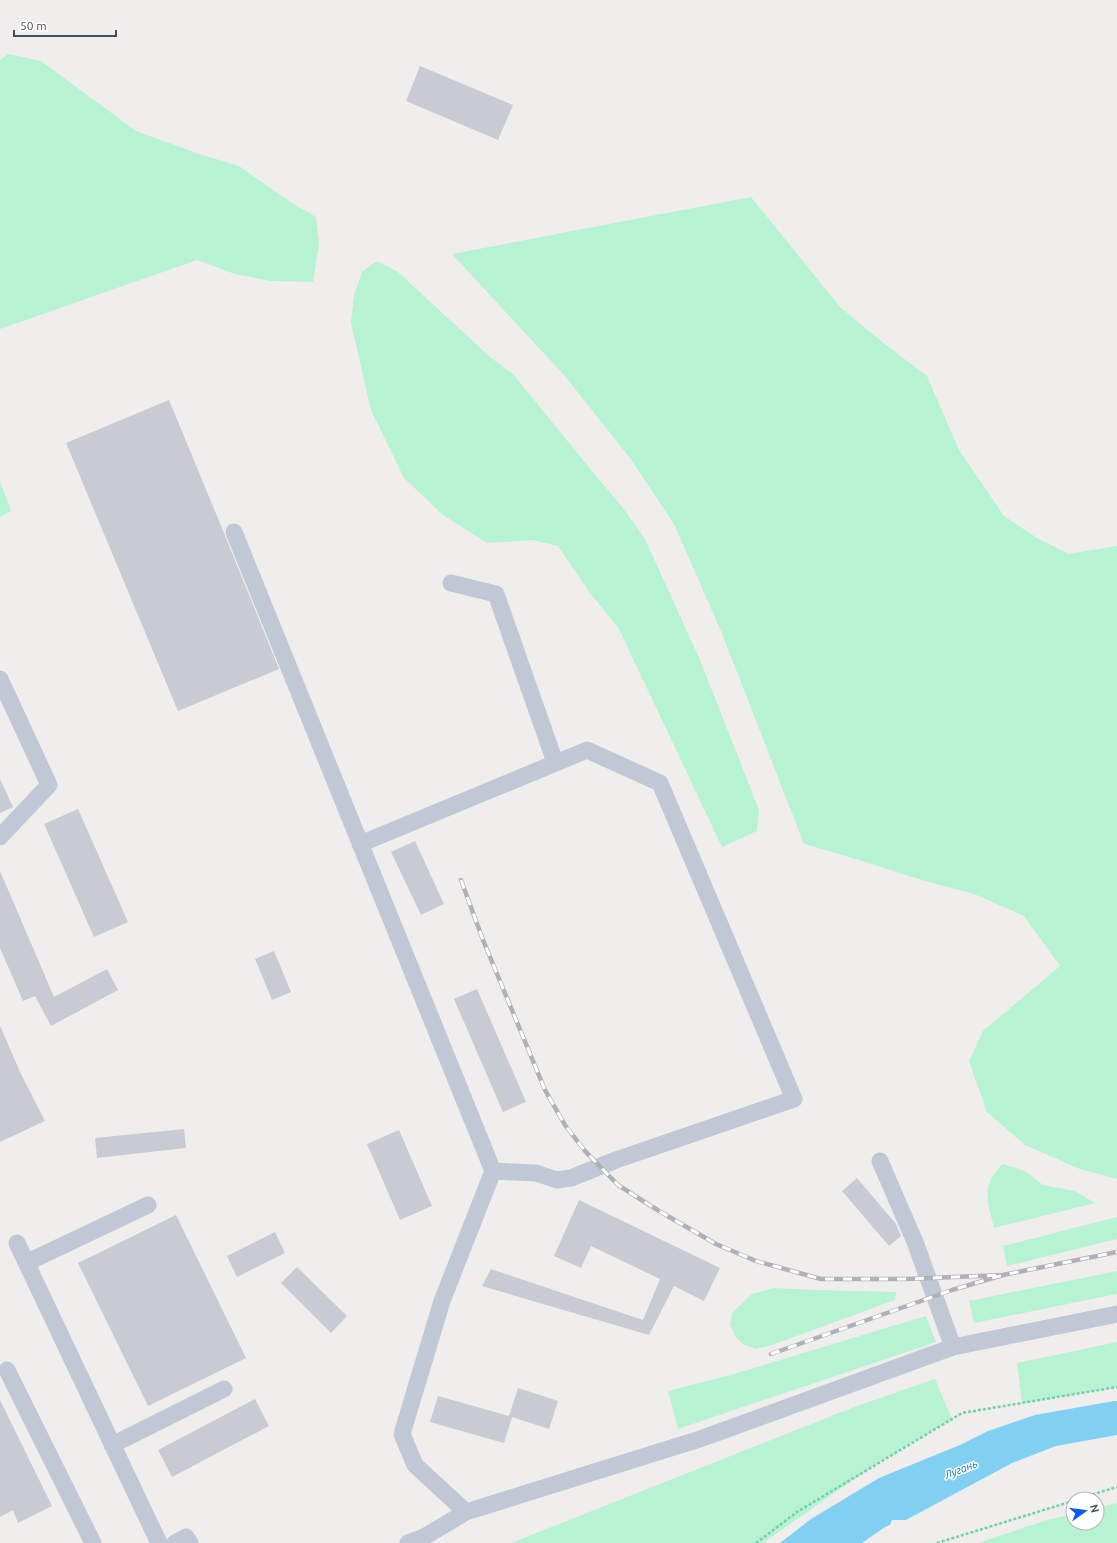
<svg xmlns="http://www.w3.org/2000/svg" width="1117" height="1543" viewBox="0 0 1117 1543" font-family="Ubuntu,sans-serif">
<rect width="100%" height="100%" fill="#f0eded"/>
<path fill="#b7f2d3" d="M8,54L41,61L136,131L196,153L239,166L289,201L316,217L319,243L313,282L271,281L235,274L197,260L0,329V60Z
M751,197L840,307L886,345L927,376L959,450L1004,516L1037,538L1069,554L1117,546V1179L1080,1169L1025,1145L987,1112L969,1061L983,1031L1060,966L1024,916L974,894L925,881L843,855L804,844L721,631L674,524L630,458L564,375L452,254Z
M377,261L398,272L490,357L513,374L587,465L623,508L645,539L700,660L759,810L757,831L722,847L619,629L590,593L558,546L533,540L487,543L443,515L404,478L371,410L351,323L354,295L362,272Z
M0,481L11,511L0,517Z
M1002,1164L1025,1171L1043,1185L1075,1191L1095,1203L994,1228C991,1214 983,1194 991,1179C994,1174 998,1169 1002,1164Z
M1117,1217V1239L1007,1266L1003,1246Z
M1117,1271V1294L974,1323L969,1301Z
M774,1288L814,1290L896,1292L895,1300L772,1345L756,1349L743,1344L735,1336L730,1325L732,1313L752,1294Z
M926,1316L936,1342L678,1429L668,1391L734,1374Z
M1117,1342V1387L1022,1403L1017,1363Z
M935,1379L952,1419L874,1465L763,1543H511L857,1406Z
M1117,1503V1543H978L1047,1520L1073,1514V1523H1097V1508Z"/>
<path fill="#81d0f2" d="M1114,1401H1117V1435L1056,1446L1012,1463L906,1520H892L890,1525L885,1527L862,1543H780L811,1519L879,1478L960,1445L988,1431L1035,1415Z"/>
<path fill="#c8cbd3" d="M420,66L513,105L498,140L406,101Z
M169,400L224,533L279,669L178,711L66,443Z
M0,779L13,807L0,813Z
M78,809L128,922L94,937L44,824Z
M415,841L444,904L421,915L391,852Z
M0,871L54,997L107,969L118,990L51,1026L35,996L23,1001L0,948Z
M274,951L291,992L272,1000L255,959Z
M477,989L526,1102L503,1112L454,999Z
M0,1026L21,1074L45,1121L0,1142Z
M184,1129L186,1148L97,1158L95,1138Z
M399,1130L432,1206L400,1220L367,1144Z
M857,1178L896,1224L901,1236L889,1246L842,1191Z
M579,1200L720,1268L704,1301L674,1286L649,1335L482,1286L491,1269L643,1320L660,1279L591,1246L581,1268L554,1256Z
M176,1215L246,1358L148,1406L78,1263Z
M275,1232L285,1253L237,1277L227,1256Z
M297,1267L347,1316L331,1333L281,1283Z
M518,1388L558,1401L549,1429L512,1417L504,1443L430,1422L438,1396L509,1416Z
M255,1399L269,1426L172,1477L158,1450Z
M0,1400L52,1506L18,1523L13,1510L0,1517Z"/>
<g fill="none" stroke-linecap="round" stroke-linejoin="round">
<path stroke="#6dd2a9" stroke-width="2.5" stroke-dasharray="3 2" stroke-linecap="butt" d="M1078,1499L1117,1487
M756,1543L797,1512L962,1413L1117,1387
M937,1543L1073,1501"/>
<path stroke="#bfc8d4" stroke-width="17" d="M234,532L493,1171L442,1301L402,1434L415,1465L466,1512
M451,583L496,594L555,762
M0,679L49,785L0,837
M360,844L587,750L660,783L794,1099L616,1160L571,1178L557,1180L536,1173L493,1171
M880,1161L915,1242L953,1347
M17,1243L159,1543
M26,1263L148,1205
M7,1370L93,1543
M112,1445L224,1389
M175,1543L186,1537L190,1543
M408,1543L424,1537L466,1512L700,1439L953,1347L1117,1314"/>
<g stroke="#afb1b8" stroke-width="4.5">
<path id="rail" d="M461,880L483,940L545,1090L565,1125L585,1151L618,1185L659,1211L716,1244L756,1261L821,1279H906L1003,1275
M771,1354L952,1290L1003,1275L1117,1252"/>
</g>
<use href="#rail" stroke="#fff" stroke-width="3" stroke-dasharray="9" stroke-linecap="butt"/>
</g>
<g text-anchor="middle" stroke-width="3" stroke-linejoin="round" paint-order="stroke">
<g font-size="11" font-style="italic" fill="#027cb0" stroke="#fff">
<text transform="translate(961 1469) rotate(-21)" y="4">Лугань</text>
</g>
</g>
<g transform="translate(1085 1511) rotate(76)"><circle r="19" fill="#ffffff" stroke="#b4b8be"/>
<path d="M0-3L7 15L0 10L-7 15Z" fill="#0c5aea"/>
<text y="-6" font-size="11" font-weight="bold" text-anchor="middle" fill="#444e5c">N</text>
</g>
<path d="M14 30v6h102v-6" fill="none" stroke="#444e5c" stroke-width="2"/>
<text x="20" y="30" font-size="12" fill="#444e5c" stroke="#ffffff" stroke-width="3" paint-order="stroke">50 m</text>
</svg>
